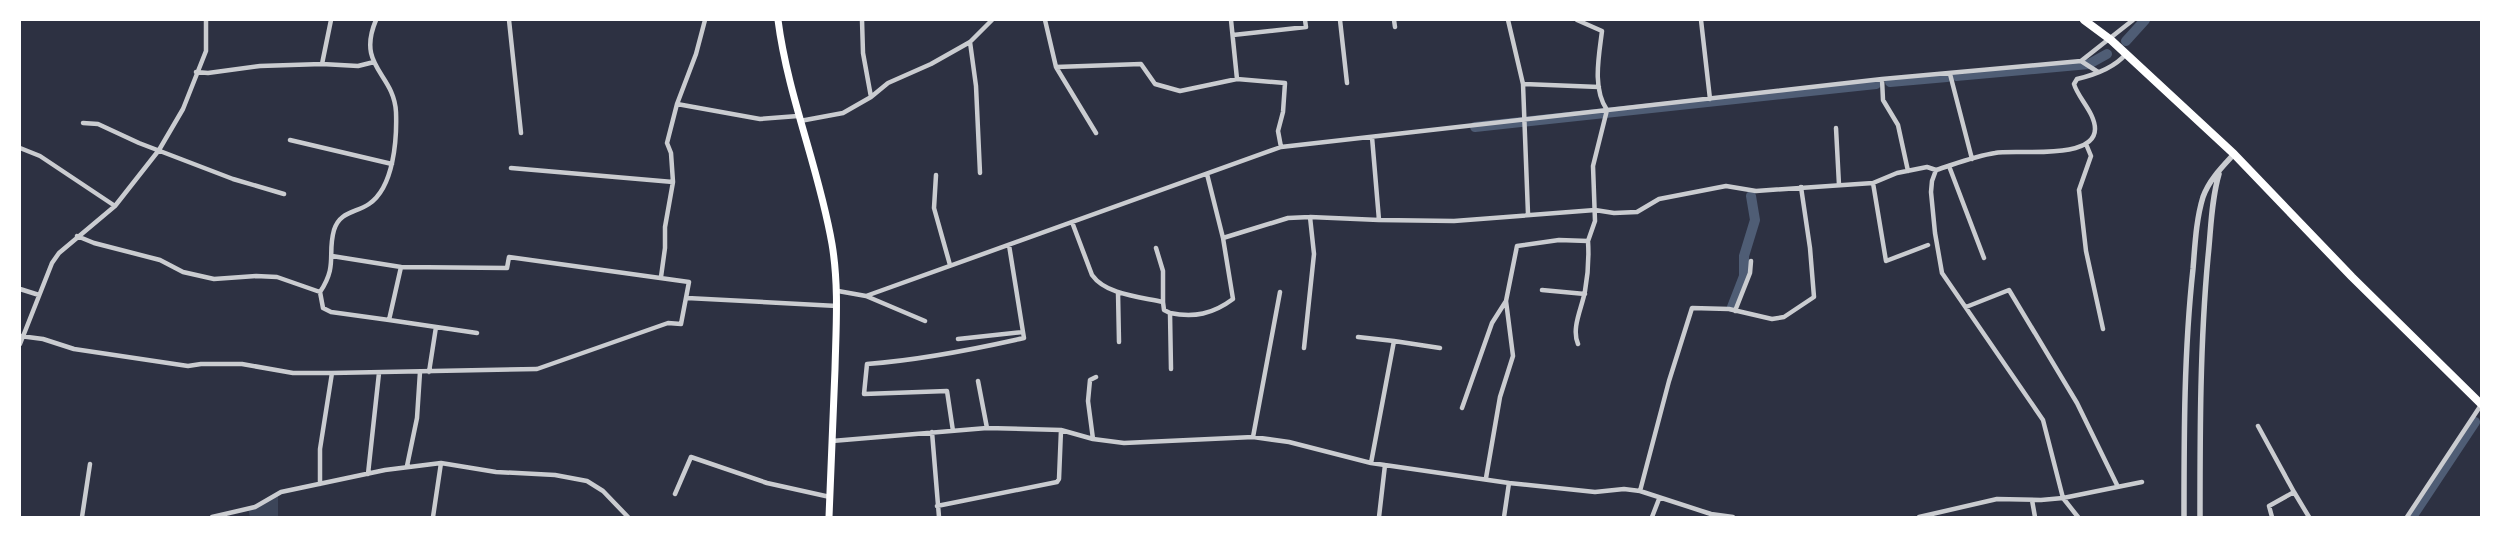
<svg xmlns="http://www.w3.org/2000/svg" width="2501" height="537" viewBox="0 0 2501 537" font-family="'PT Sans Narrow',sans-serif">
<rect width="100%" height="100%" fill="#2d3142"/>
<path fill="#3c4559" d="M278,496V517H250L248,508Z"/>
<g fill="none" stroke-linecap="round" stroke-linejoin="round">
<path stroke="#4f5d75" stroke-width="10" d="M2126,41L2145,20
M1956,76L2089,64L2107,54
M1890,82L1947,77
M1475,127L1876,84
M1732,307L1744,276V256L1755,220L1751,196
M2412,517L2475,422"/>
<path stroke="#caccd0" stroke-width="4.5" d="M509,20L521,133
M862,20L863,53L871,97
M1045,20L1056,67L1096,133
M1231,20L1237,79
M1340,20L1347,83
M1394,20L1395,27
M1508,20L1523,84
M1577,20L1602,31C1599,56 1592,88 1607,110
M1701,20L1710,99
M1233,35L1306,27L1305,20
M970,42L976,86L980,173
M2081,61L2098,72
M322,64L331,20
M1056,67L1141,64L1155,84L1180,91L1237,79L1285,83L1283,112L1278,131L1281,147
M196,72L208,73L260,66L322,64L358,66L374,62
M1950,74L1972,159
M1882,79L1883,100L1898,125L1908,171
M677,104L760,119L798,116
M800,121L843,113L871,97L888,83L931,64L970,42L992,20
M83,123L98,124L139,143L233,179L284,194
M1836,128L1839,185
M1372,137L1379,220L1454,221L1595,210L1614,213L1637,212L1659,199L1726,186L1756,191L1873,183L1897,173L1927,167L1936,170C1955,164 1975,156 1995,153C2014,149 2095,161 2095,129C2095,113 2078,98 2074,84L2077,79C2094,75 2114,68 2126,54
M290,140L392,164
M2086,144L2091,156L2079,190L2086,251L2103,329
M20,148L40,156L115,206
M1949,166L1984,258
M511,168L673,182
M1936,170L1932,181L1931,192L1935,233L1942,273L2043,420L2063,498L2078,517
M1207,174L1223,238L1288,218L1310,217
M936,175L934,208L950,265
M1873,183L1886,261L1928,245
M1528,214L1523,84L1599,87
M1072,222L1092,275C1106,295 1141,297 1163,302V271L1156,248
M77,236L94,243L160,260L183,272L214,279L256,276L277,277L320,292
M332,256L401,267
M661,277L665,248V227L673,182L671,153L667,143L677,104L696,54L705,20
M20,289L39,295
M1542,290L1585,294
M838,291L866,296L1281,147L1882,79L2081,61L2133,20
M1118,292L1119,342
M866,296L925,321
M687,298L837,306
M1163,302L1164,310L1170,313L1171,369
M1966,307L2009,290L2077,403L2118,487
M1735,311L1750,273L1751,261
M1170,313C1194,318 1213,314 1233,299L1223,238
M389,320L477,333
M20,336L43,339L74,349L188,366L201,364H242L293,373H332L537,369L668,323L681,324L689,282L509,257L507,268L401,267L389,320L331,312L323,308L320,292C338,265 327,255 334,230C340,211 356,213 369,204C394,187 397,139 396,112C394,73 356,67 376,20
M1358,337L1394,341L1371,463
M958,339L1023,332L1009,245
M1394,341L1440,348
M20,344L52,263L59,253L115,206L159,150L183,109L206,51V20
M1578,344C1571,328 1582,308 1585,291C1588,275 1589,257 1588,241
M1304,348L1314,254L1310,217L1379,220
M429,372L436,327
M978,381L987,428
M1462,408L1492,323L1506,301
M2258,426L2294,492L2269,506L2272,517
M953,431L947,391L864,394L867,364C921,360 971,350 1024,338L1023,332
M932,432L939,517
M1253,437L1280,292
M1093,439L1088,401L1090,380L1096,377
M832,441L987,428L1061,430L1093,439L1124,443L1253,437L1289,442L1371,463L1509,483L1595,492L1624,489L1640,491L1711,514L1733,517
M407,466L417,418L420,372
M368,474L379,373
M1486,478L1500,397L1513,356L1506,301L1517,246L1559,240L1588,241L1595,221L1593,166L1607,110
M320,484V449L332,373
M1640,491L1669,381L1692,308L1729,309L1772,319L1784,317L1814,297L1810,248L1801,187
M2294,492L2309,517
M675,494L691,457L767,483L830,497
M2032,500L2035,517
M937,506L1057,482L1059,479L1061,430
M82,517L90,464
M212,517L255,507L281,492L385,470L441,463L496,472L555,475L587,481L603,491L628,517
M433,517L441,463
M1379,517L1385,465
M1504,517L1509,483
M1652,517L1659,499
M1919,517L1997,499L2041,500L2063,498L2142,482
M2407,517L2481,405"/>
<path stroke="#caccd0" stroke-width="5.5" d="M2184,517C2184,434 2184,351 2193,269C2195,245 2196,220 2203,197C2209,180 2222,167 2234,154
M2200,517C2200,430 2200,344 2208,257C2211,230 2211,201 2219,174"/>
<path stroke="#fff" stroke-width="7" d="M778,20C788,97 819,168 832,244C839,286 836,327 835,369C833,418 831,468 829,517"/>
<path stroke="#fff" stroke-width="8" d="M2084,20L2111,40L2234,154L2352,277L2481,404"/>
</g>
<rect width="2501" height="537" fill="none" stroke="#ffffff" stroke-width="42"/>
</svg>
